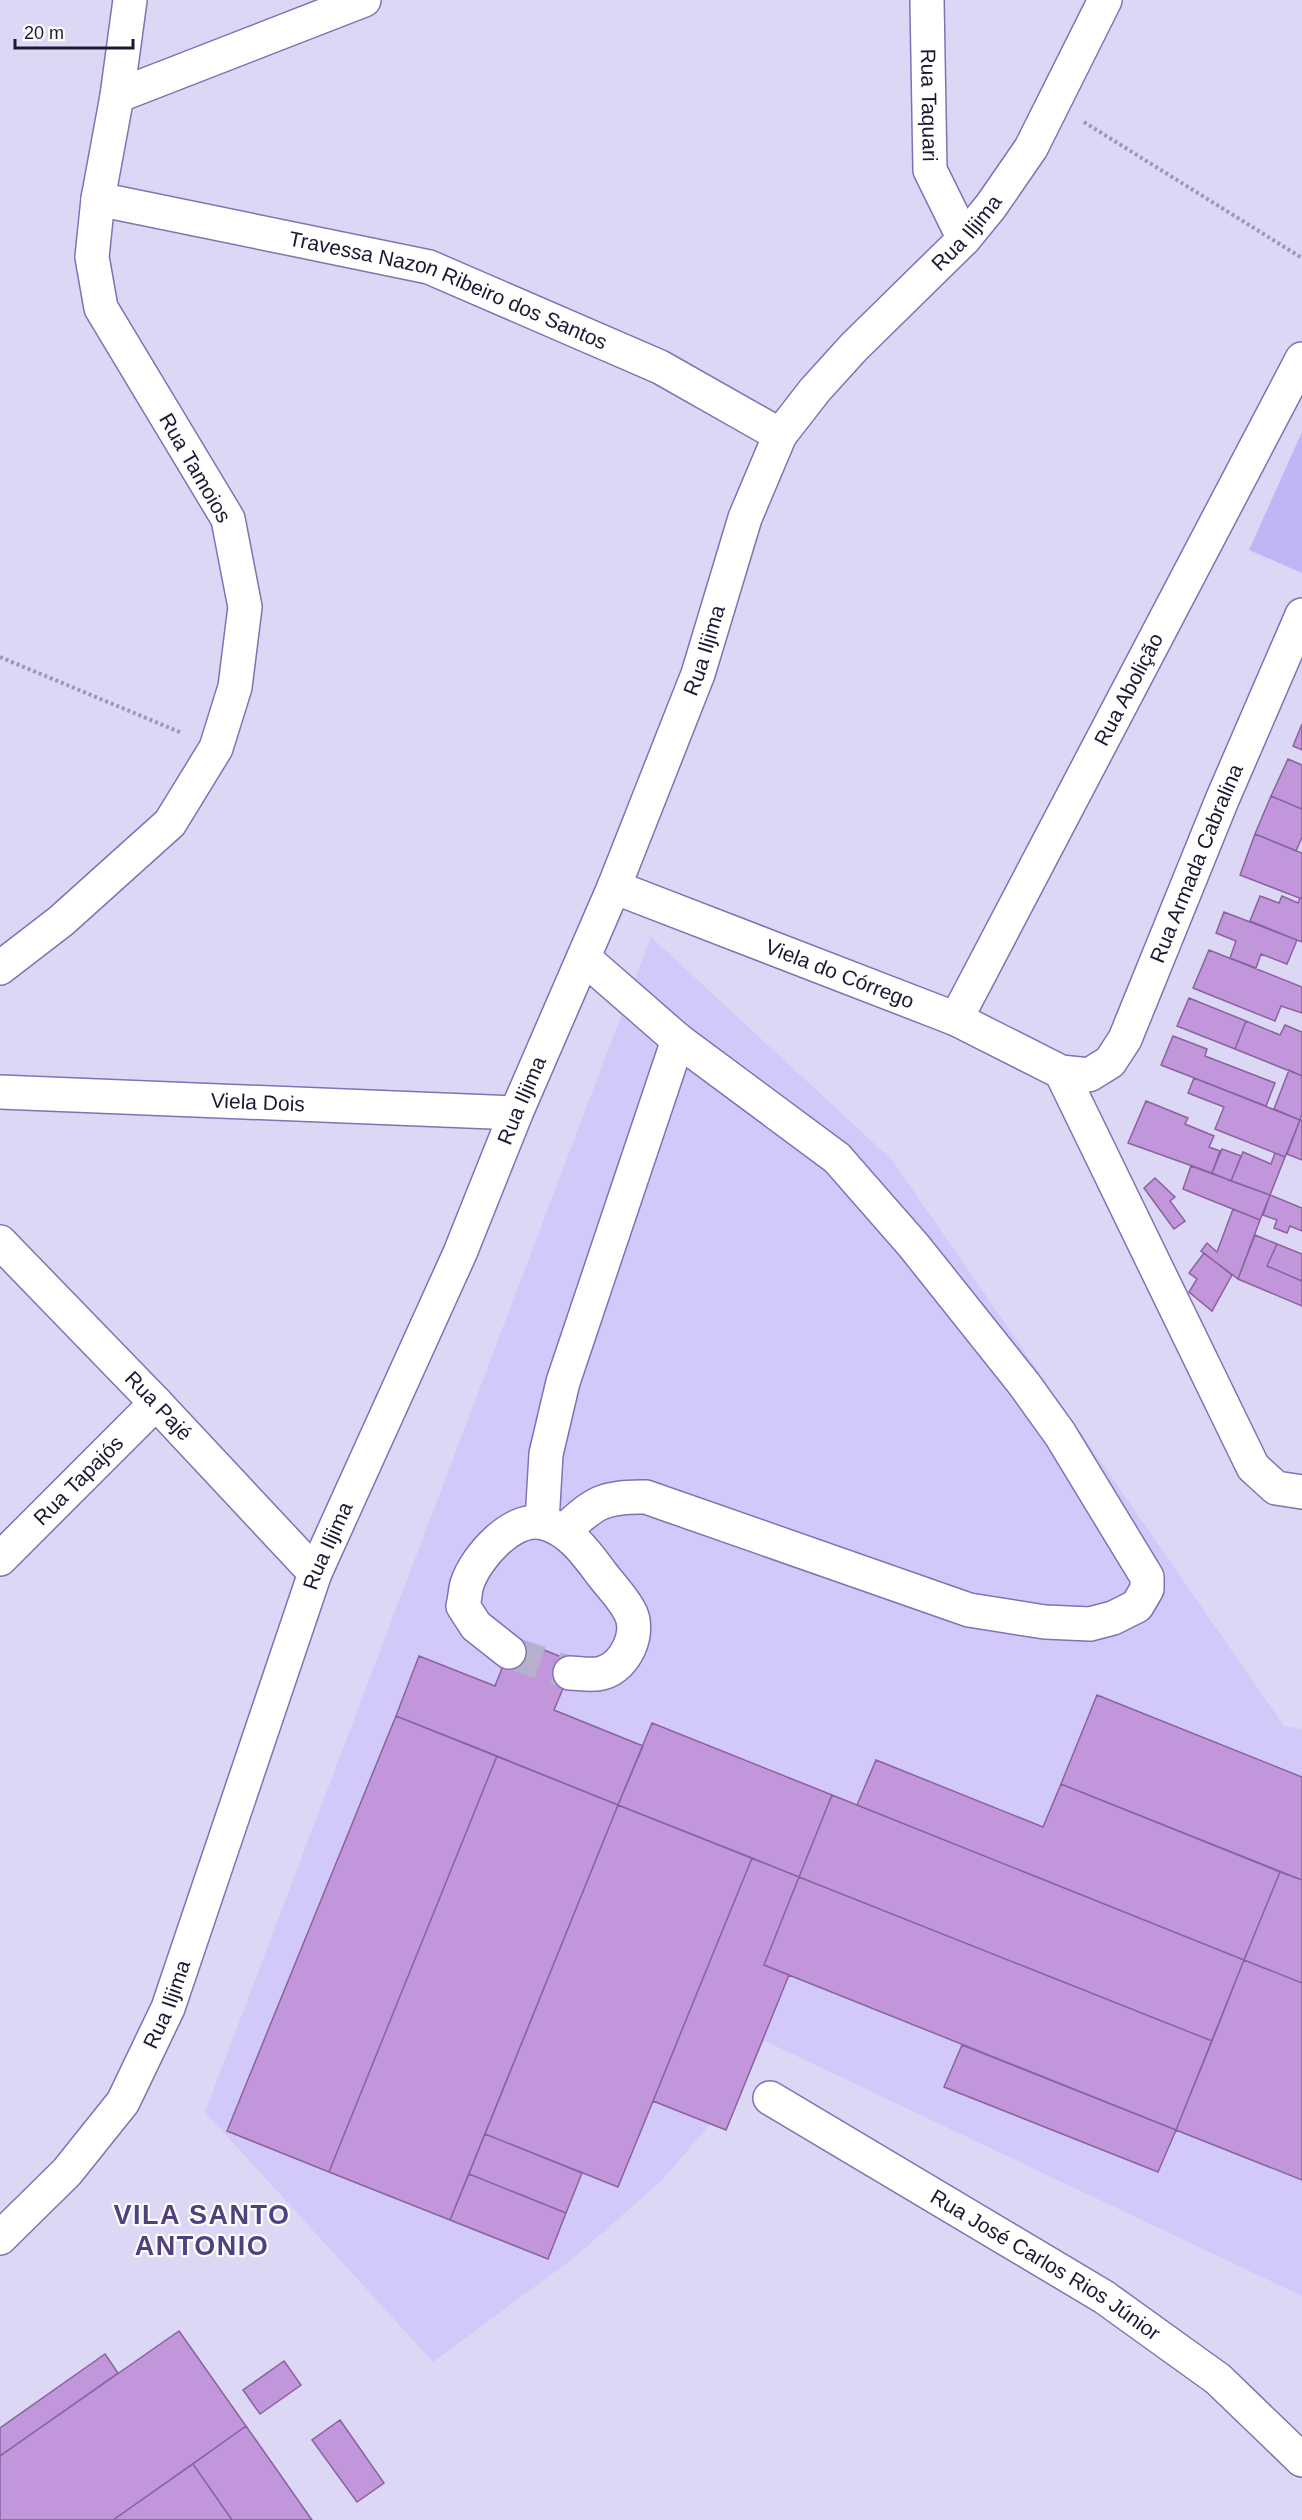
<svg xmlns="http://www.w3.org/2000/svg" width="1302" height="2520" viewBox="0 0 1302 2520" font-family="Arial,sans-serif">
<rect width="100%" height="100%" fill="#dbd7f4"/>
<path fill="#d2c9fa" d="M651,937L892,1160L1284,1726L1302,1729V2296L765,2041L734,2096L662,2180L575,2257L433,2362L205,2112Z"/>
<path fill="#c1b5f5" d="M1302,432V573L1249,550Z"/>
<path fill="#c196da" stroke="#89629f" stroke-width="1.5" d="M1302,724V750L1293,746Z
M1288,759L1302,765V809L1271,796Z
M1271,796L1302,809V837L1296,851L1255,834Z
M1255,834L1302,853V899L1240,875Z
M1260,896L1279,903L1282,896L1298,903L1300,898L1302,899V942L1250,921Z
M1224,912L1297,940L1287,964L1261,954L1256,968L1230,958L1236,941L1216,933Z
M1209,950L1302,987V1013L1281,1006L1275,1021L1193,988Z
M1189,998L1246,1021L1235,1049L1177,1026Z
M1246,1021L1280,1035L1285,1025L1302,1032V1076L1235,1049Z
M1173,1036L1207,1049L1205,1056L1275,1083L1266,1106L1161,1065Z
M1289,1070L1302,1076V1114L1300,1120L1274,1109Z
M1194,1078L1300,1120L1285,1157L1215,1129L1224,1107L1188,1093Z
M1146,1101L1188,1118L1185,1124L1214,1136L1209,1147L1220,1151L1212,1173L1128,1143Z
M1300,1120H1302V1160L1287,1154Z
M1222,1149L1241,1156L1231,1181L1212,1173Z
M1243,1152L1271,1164L1275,1153L1285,1157L1270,1195L1231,1181Z
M1191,1166L1270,1195L1260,1220L1183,1189Z
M1155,1178L1175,1197L1170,1201L1185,1221L1174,1229L1144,1188Z
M1270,1195L1302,1208V1231L1290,1226L1287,1233L1274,1228L1277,1220L1263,1215Z
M1233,1209L1260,1220L1238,1279L1201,1251L1207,1243L1217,1252Z
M1255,1235L1277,1244L1267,1266L1302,1281V1306L1238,1279Z
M1277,1244L1302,1254V1281L1267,1266Z
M1204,1253L1232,1275L1212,1311L1189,1292L1197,1279L1189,1273Z
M514,1638L574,1662L554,1710L643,1746L618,1805L396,1716L419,1656L495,1686Z
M1097,1695L1302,1777V1880L1061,1784Z
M396,1716L497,1756L329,2172L227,2131Z
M652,1723L832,1795L799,1877L618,1805Z
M497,1756L618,1805L450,2220L329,2172Z
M876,1760L1043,1827L1061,1784L1280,1872L1244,1960L857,1805Z
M832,1795L1244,1960L1212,2041L799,1877Z
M618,1805L752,1858L618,2187L485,2134Z
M752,1858L799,1877L764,1965L789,1975L726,2130L653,2101Z
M1280,1872L1302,1880V1983L1244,1960Z
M799,1877L1212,2041L1176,2130L764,1965Z
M1244,1960L1302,1983V2180L1176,2130Z
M962,2045L1176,2130L1158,2172L944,2087Z
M485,2134L582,2173L566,2213L469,2174Z
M469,2174L566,2213L548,2259L450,2220Z
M179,2331L246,2426L113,2520H0V2456Z
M105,2354L118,2373L0,2456V2428Z
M284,2361L301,2385L260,2414L243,2390Z
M340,2420L384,2483L357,2502L312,2440Z
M246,2426L312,2520H232L193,2464Z
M193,2464L232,2520H113Z"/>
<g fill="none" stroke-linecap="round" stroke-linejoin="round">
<path stroke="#b5b1cd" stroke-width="33" stroke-dasharray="33 16" stroke-linecap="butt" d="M509,1652L570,1673"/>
<g stroke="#8072b5" stroke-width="36">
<g id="minor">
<path id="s1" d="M927,0L930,170L964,239"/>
<path d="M117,96L364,0"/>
<path id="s2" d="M98,199L429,267L660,367L780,435"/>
<path id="s3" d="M614,887L956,1019L1061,1072L1089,1075L1110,1062L1125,1039L1222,800L1302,615"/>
<path d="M0,968L61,921L170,823L216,748L235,687L245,607L228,519L101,308L92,257L98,199L117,96L130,0"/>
<path id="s4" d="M956,1019L1302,359"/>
<path d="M1061,1072L1253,1467L1276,1488L1302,1492"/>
<path id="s5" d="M0,1092L516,1113"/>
<path id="s6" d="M0,1242L156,1403L315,1573"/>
<path d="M542,1522L546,1454L563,1382L678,1040"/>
<path d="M564,1531C594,1503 603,1496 646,1497L969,1610L1045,1622L1090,1624L1113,1618L1137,1606L1147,1589V1577L1060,1434L1024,1384L914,1246L837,1158L678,1040L584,958"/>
<path id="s7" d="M0,1559L156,1403"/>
<path d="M509,1652L476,1626L463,1606C465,1599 465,1591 467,1584C476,1557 513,1515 544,1523C569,1529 587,1554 601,1573C610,1585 622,1597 629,1610C642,1631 626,1667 602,1673C592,1676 579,1673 570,1673"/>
<path id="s8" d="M770,2098L1104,2297L1218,2379L1302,2460"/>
</g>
</g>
<g stroke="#8072b5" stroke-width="36">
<g id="major">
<path id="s9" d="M0,2238L67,2172L123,2102L168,2008L315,1573L460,1253L516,1113L614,887L698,674L745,518L780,435L815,390L854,347L964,239L991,206L1031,148L1105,0"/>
</g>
</g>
<path stroke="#9c97b4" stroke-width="4" stroke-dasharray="3 3" stroke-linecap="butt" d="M1084,122L1302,258
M0,657L182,733"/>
<use href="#minor" stroke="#fff" stroke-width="33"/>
<use href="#major" stroke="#fff" stroke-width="33"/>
</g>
<g text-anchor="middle" stroke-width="4.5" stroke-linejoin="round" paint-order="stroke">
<g font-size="21" fill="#1f1833" stroke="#fcfcfc">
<text dy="7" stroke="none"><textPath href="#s1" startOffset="105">Rua Taquari</textPath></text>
<text dy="7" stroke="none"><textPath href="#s9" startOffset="2253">Rua Iljima</textPath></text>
<text dy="7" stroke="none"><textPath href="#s2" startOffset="363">Travessa Nazon Ribeiro dos Santos</textPath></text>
<text transform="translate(195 468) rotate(60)" y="7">Rua Tamoios</text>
<text dy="7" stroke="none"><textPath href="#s9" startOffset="1749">Rua Iljima</textPath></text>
<text dy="7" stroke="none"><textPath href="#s4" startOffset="372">Rua Abolição</textPath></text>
<text dy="7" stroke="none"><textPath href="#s3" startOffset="754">Rua Armada Cabralina</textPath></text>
<text dy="7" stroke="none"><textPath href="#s3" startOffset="242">Viela do Córrego</textPath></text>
<text dy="7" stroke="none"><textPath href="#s9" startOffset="1263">Rua Iljima</textPath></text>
<text dy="7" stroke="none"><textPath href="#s5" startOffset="258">Viela Dois</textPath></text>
<text dy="7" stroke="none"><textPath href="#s6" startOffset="228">Rua Pajé</textPath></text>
<text dy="7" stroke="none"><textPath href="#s7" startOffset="111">Rua Tapajós</textPath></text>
<text dy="7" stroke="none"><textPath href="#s9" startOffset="777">Rua Iljima</textPath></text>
<text dy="7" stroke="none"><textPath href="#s9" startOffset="291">Rua Iljima</textPath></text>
<text dy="7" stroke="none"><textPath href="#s8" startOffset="322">Rua José Carlos Rios Júnior</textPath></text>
</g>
<g font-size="27" font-weight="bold" letter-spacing="1.5" fill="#4f407e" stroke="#fcfcfc">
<text x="202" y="2224">VILA SANTO<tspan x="202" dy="31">ANTONIO</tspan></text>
</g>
</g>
<path d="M15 39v9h118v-9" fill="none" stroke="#1f1833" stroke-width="3"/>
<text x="24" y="39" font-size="18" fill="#1f1833" stroke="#fcfcfc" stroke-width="4.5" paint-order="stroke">20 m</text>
</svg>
